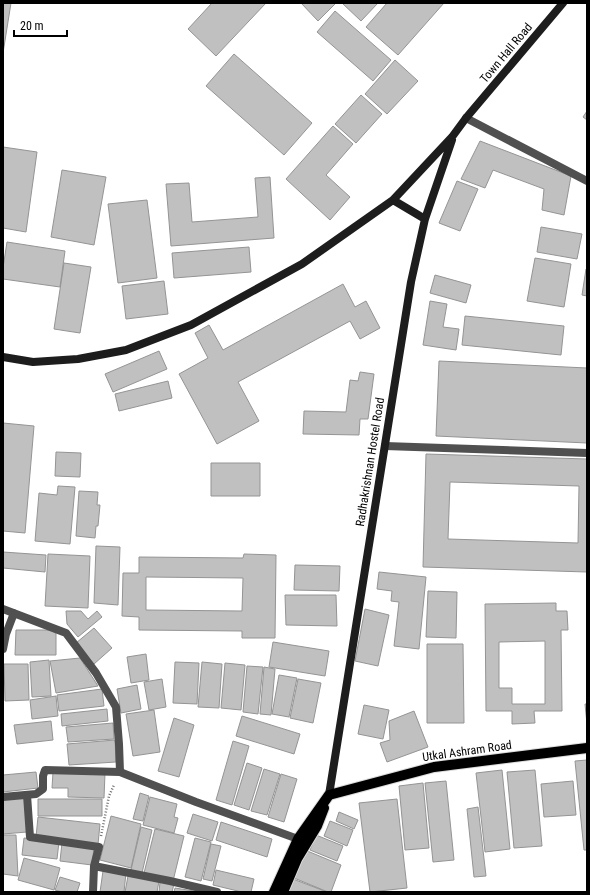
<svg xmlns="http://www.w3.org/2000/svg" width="590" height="895" viewBox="0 0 590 895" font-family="'Roboto Condensed',sans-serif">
<rect width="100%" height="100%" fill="#fff"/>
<path fill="#c0c0c0" stroke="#949494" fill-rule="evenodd" d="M3,3H11L3,53Z
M212,3H266L216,56L188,29Z
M301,3H336L318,21Z
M342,3H378L361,21Z
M387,3H444L398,55L366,27Z
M335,11L391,60L373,81L317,32Z
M234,54L312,123L284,155L206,86Z
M395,60L418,81L387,114L365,94Z
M361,95L382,114L356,143L335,124Z
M587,111V120L583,117Z
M333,126L353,144L326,175L350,197L330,220L286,179Z
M480,141L571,176L564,215L542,210L544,189L493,170L485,188L461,179Z
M3,147L37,152L26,232L3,228Z
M62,170L106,177L94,245L51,237Z
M270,177L274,238L171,246L166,184L189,183L192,222L258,217L255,178Z
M457,181L478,189L460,231L439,223Z
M147,200L157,278L118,283L108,204Z
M541,227L582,234L577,259L537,252Z
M7,242L65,251L60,287L3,279V268Z
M249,247L251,272L174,278L172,253Z
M535,258L571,264L564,307L527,301Z
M64,263L91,267L80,333L54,329Z
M586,269L587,270V296L582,295Z
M435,275L471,285L466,303L430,293Z
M164,281L168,314L126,319L122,286Z
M343,284L355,307L366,301L380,328L360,339L350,321L238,382L259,421L217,444L179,374L208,358L195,333L209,325L223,350Z
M430,301L447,304L443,327L459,329L456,350L423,345Z
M465,316L564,326L561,355L462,345Z
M159,351L167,369L113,392L105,374Z
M439,361L587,368V443L436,436Z
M360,372L374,374L368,419H360L359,435L303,434L304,411L346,412L350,380L358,381Z
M168,381L172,398L119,411L115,394Z
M3,423L34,426L25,533L3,531Z
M56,452L81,453L80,477L55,476Z
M426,454L587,459V572L423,567ZM450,482L579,486L578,543L448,539Z
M211,463H260V496H211Z
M58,486L75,487L70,544L35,541L39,493L57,495Z
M79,491L98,492L97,505H100L98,526H96L95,538L76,536Z
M96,546L120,547L118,605L94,603Z
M3,552L46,555L45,572L3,568Z
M48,554L90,556L88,608L45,606Z
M244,554L276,555L275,638H242V631L139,630V617L122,616L123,573H139V557L243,558ZM146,577L243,578L242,611L146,610Z
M295,565L340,566L339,591L294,590Z
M379,572L426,577L419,649L394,646L399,602L391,601L392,591L377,589Z
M428,591L457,592L456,638L426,637Z
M285,595H336L337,626L286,625Z
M556,603V611H567L568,630H561L562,711H534L535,723L512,724V711H486L485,604ZM545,641V704H512V688H499V642Z
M365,609L389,615L378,666L355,661Z
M66,611H81L88,619L97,611L102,617L78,637L67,624Z
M94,628L112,648L94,664L76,643Z
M16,630H56V655H15Z
M273,642L329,651L325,676L269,667Z
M427,644H463L464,723H427Z
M146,654L149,680L131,683L127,657Z
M80,658L98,686L56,693L50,661Z
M49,660L51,696L32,697L30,662Z
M175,662L199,663L197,704L173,703Z
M202,662L222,664L219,708L198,707Z
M225,663L245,665L241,710L221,708Z
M4,664H28L29,700L5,701Z
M247,666L263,667L258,714L243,712Z
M264,667L275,669L271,715L260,714Z
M279,675L297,678L289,717L272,714Z
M162,679L166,707L149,710L144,682Z
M298,679L321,683L313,723L290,718Z
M137,685L141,709L121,713L117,689Z
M102,689L104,706L59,711L57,695Z
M56,696L58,716L32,719L30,700Z
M585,704H587V724Z
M364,705L389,710L383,739L358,734Z
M107,709L108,721L62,726L61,714Z
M154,710L160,752L133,756L126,714Z
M414,711L428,747L387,762L380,743L390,740L389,721Z
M242,716L300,734L294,754L236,736Z
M174,718L194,725L179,777L158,771Z
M51,721L53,740L17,744L14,725Z
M113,723L114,739L68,742L66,727Z
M115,740L116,762L69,765L67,744Z
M233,741L249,746L232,805L216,800Z
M587,760V850H584L575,761Z
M247,763L262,768L249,810L234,805Z
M264,769L280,774L267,815L251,811Z
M502,770L510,849L485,852L476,773Z
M535,770L542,846L514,848L507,772Z
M36,772L38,788L3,792V775Z
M53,772L105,773L104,798L68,797V788H52Z
M281,774L297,779L284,822L268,817Z
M446,781L454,860L433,862L425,783Z
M573,781L576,815L544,817L541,784Z
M423,783L429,848L405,850L399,786Z
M140,793L149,796L143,821L133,819Z
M25,797L27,832L3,834V798Z
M150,797L177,804L174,817L178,818L174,833L143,825Z
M38,799H102V816H38Z
M397,799L407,888L370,892L359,803Z
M478,807L486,876L474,877L467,809Z
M339,812L358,820L354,829L336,821Z
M193,814L218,822L212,841L187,833Z
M111,816L141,824L131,868L100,860Z
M38,817L100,824L98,844L36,837Z
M330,821L353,830L347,846L324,836Z
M221,822L272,839L267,857L216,840Z
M141,827L152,830L142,873L131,870Z
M155,829L184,836L173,881L144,873Z
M3,835H16L18,876L3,874Z
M316,835L343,846L337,861L310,850Z
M24,838L59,842L57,859L22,855Z
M195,838L211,842L201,881L185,877Z
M62,843L94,847L92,865L60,861Z
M211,844L221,846L212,881L203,879Z
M305,850L341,865L331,892H328L294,878Z
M24,858L60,868L54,890L18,880Z
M216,870L254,879L251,892H242L213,885Z
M103,871L126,873L124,892H100Z
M128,876L159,881L157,892H125Z
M60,877L80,883L77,892H62L55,890Z
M293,879L327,892H289Z
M160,882L174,884L172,892H159Z
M175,888L200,892H174Z"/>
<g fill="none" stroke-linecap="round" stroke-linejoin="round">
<g stroke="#dbdbdb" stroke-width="12">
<path id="primary" d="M329,795L434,767L587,748
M274,892L298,839L329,795
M283,892L297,859L317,826L324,808"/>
</g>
<path stroke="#727272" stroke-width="2.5" stroke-dasharray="1 2" stroke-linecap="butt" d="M101,836L109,796L114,785"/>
<path stroke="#505050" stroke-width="8" d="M466,118L587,181
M385,446L587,453
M3,609L66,633L96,673L116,707L119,744L120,772
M3,649L6,634L14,613
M27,795L30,837L99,847L94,866L93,892
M3,797L36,794L43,789V776L45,770L120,772L196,802L298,839
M94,866L170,881L217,892"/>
<path stroke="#1d1d1d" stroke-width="8" d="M393,200L425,219
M3,357L33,362L78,359L126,350L191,325L302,264L393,200L452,137L466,118L563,3
M329,795L411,282L425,219L452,140"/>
<use href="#primary" stroke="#000" stroke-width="10"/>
</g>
<g text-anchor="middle" stroke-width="3" stroke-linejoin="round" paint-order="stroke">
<g font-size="12" fill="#000" stroke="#fff">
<text transform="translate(506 53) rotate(-50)" y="4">Town Hall Road</text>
<text transform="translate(370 462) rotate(-81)" y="4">Radhakrishnan Hostel Road</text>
<text transform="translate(467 751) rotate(-8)" y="4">Utkal Ashram Road</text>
</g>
</g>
<rect width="590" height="895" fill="none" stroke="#000000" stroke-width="8"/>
<path d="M14 30v6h53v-6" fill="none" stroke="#000000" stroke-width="2"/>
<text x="20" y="30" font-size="12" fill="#000000" stroke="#ffffff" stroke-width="3" paint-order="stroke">20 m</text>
</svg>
